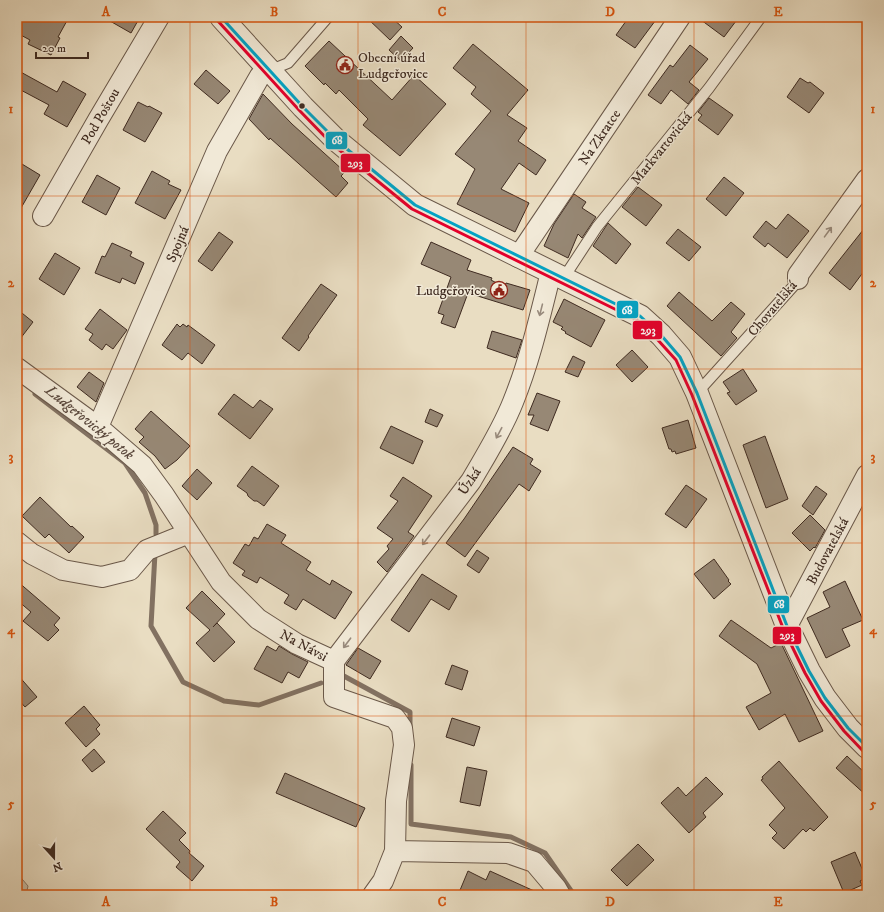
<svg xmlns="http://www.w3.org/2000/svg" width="884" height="912" viewBox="0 0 884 912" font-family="'IM FELL DW Pica',serif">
<rect width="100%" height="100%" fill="#e9ddc2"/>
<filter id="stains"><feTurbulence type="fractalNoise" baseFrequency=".005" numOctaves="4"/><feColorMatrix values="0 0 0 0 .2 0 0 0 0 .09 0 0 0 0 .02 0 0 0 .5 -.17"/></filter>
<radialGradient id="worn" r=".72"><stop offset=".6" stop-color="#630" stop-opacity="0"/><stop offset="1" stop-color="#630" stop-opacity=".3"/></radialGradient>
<path fill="#ccbfa7" stroke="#867564" d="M17,873L28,886L26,895H17Z"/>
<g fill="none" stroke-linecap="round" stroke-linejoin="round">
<path stroke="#827161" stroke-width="5" d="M35,394L125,463L145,493L156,525V534
M155,553L151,626L183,682L224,701L259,705L321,683
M342,675L410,712V729
M411,765V824L511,837L545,853L574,895"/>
</g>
<path fill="#978875" stroke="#3f2b21" d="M20,17H69L58,37L60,38L51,55L28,44L30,40L17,33V22Z
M103,17H140L131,33Z
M366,17H391L402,27L390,40Z
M629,17H658L635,48L616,35Z
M697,17H739L724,37Z
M401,36L413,48L401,61L389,50Z
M329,41L392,100L414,75L446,104L400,156L363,125L368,119L339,90L336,94L325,83L324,85L305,66Z
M473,44L528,90L507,115L527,128L518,141L546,160L536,175L519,163L501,189L529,203L515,232L457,204L475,169L455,154L491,111L471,94L476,87L453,68Z
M690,45L708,59L689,82L699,90L688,104L671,90L661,104L648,95L670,65L673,67Z
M17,70L57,92L63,81L86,94L67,127L44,114L49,105L17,88Z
M206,70L230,91L218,104L194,84Z
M800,78L808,83L810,82L824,93L809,113L787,97Z
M263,94L292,124L345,172L341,176L348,183L336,197L270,138L269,140L249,119Z
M709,98L733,115L718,135L698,120L702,115L698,112Z
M138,102L148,107L149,106L162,113L145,142L123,130Z
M17,161L40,175L17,215Z
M152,171L170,181L168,184L181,190L165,219L135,203Z
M97,175L120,188L106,215L82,202Z
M724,177L744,193L726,216L706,199Z
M638,187L662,205L646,226L622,207Z
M574,194L586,202L582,208L596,217L582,238L578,234L568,258L544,246L554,224Z
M788,214L809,231L787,258L768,243L765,247L753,237L766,221L776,229Z
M608,223L631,244L616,264L593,246Z
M867,225V267L850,290L829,273Z
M678,229L701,247L689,261L666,243Z
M219,232L233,242L212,271L198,261Z
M431,242L471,260L467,270L492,278L491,280L504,287L506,283L530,290L523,310L468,293L455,328L441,323L444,315L438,313L451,277L421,264Z
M112,243L132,252L130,256L144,263L135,284L122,278L120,283L95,273L102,256L105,257Z
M55,253L80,268L64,295L39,279Z
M321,284L337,295L308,336L309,337L299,351L282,338Z
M679,292L712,321L731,302L745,314L731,332L737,338L721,356L667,306Z
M564,299L605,320L591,347L565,333L566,332L561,329L563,327L553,322Z
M17,309L33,322L17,343Z
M100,309L127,330L113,349L106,344L102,350L89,340L93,334L85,329Z
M177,324L180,327L183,324L187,327L188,325L215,345L202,364L188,353L182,360L162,345Z
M492,331L522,340L516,358L487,348Z
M632,350L648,367L632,382L616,365Z
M573,356L585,362L578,377L565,372Z
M743,369L757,391L736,405L727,393L730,392L723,382Z
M89,372L104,383L96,402L77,387Z
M537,393L560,401L548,431L530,424L534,415H528Z
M234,394L253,408L260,400L273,409L250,439L218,414Z
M430,409L443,415L437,427L425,422Z
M151,411L190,446L177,460L165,469L155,456L139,442L144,437L135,429Z
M688,420L696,448L676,454L675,451L672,452L671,449H669L662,428Z
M391,426L423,441L413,464L380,448Z
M765,436L788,499L766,508L743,445Z
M513,447L533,459L530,464L541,471L529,491L519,484L465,557L446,543L464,519Z
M252,466L279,486L264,506L257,501H254L248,496L247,493L237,486Z
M197,469L212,483L197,500L182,486Z
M403,477L432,496L408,532L414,536L387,572L377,562L389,549L387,546L393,539L377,528L398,501L390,496Z
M686,485L707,499L686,528L665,514Z
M816,486L827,494L813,515L802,506Z
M40,497L71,527L72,526L84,537L69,553L49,534L45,538L22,516Z
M810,515L825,530L815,548L814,547L810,551L792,533Z
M267,524L286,535L281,543L311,562L306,570L330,585L332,580L352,592L335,619L303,599L296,610L284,603L289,595L260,577L257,583L242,575L245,571L233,563L245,544L249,546L254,537L258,539Z
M477,550L489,558L479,573L467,565Z
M714,559L729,580L728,581L731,584L714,599L694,574Z
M422,574L457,596L449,610L431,599L409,632L391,620Z
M17,581L60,618L54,625L59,630L48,641L23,621L31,612L17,600Z
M845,581L863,620L842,629L850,646L826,658L807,618L830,607L823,592Z
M202,591L225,614L213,627L217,623L235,642L214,662L196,643L210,630L186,608Z
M731,620L771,648L781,643L823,731L799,742L785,714L759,730L746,707L771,693L757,664L719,636Z
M267,646L276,651L279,646L292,654L308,662L299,678L288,672L282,683L254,669Z
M358,648L381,661L370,679L346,665Z
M452,665L468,671L462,690L445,684Z
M17,674L37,697L25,707L17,698Z
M84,706L100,725L96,729L100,734L86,747L65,723Z
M452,718L480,727L474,746L446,737Z
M94,749L105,762L92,772L82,760Z
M847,756L867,775V796L836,768Z
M779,761L828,817L814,831L810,828L806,832L803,829L784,849L772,838L777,833L769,825L785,808L761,780L763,779L762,777Z
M467,767L487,771L480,806L460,802Z
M285,773L365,808L356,827L276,793Z
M706,777L723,794L703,813L706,817L689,833L661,803L678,787L686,796Z
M163,811L186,833L179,840L190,851L189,853L204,866L192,881L176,867L180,862L146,829Z
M638,844L654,860L627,886L611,870Z
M855,852L866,878L860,881L862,885L844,893L831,862Z
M468,871L486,880L490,871L543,895H458Z"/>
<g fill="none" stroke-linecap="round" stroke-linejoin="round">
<g stroke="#6a5849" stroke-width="12">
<path id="service" d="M271,70L288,63L328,17
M563,279L597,227L709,88L761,17
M697,393L798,281V279"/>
</g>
<g stroke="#6a5849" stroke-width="22">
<path id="minor" d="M43,216L98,120L159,17
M518,257L680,17
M798,279V275L867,179
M17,368L98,427L142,465L164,495L221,582L258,619L297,644L334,661V697L395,718L402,728L404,745L396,801L395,851L383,881L373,895
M98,427L217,151L260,76L271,70
M17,542L32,554L63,570L102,577L130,570L147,550L189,533
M787,626L867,475
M334,661L471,481C486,455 502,430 513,402C530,360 540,316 551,272
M395,851L508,853L534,862L556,888L560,895"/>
</g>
<g stroke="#6a5849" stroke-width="24">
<path id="tertiary" d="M221,17L303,107L336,140L415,205L640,316L661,335L680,357L697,393L787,626L809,671L825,698L848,728L867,747"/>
</g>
<use href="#service" stroke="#f1e9d7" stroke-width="10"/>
<use href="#minor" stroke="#f1e9d7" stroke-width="20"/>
<use href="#tertiary" stroke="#f1e9d7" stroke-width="22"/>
<g stroke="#f1e9d7" stroke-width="6">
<path id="bus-1" d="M221,17L303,107L336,140L415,205L640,316L661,335L680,357L697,393L787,626L809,671L825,698L848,728L867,747"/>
</g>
<g stroke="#f1e9d7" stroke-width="6">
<path id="bus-2" d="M217,20L299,110L332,144L412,209L637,320L657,339L676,360L692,395L783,628L805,673L821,701L844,731L863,751"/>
</g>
<use href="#bus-1" stroke="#03a3c5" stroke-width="3"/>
<use href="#bus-2" stroke="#e4002b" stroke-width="3"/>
</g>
<defs><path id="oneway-shaft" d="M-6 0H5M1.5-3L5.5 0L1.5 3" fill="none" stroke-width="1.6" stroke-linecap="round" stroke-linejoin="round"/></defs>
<g stroke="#988a7c">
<use href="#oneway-shaft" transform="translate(828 232) rotate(-54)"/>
<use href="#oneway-shaft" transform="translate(541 310) rotate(104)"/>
<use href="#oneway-shaft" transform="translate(499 433) rotate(118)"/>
<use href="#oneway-shaft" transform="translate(426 540) rotate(127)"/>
<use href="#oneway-shaft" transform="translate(347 643) rotate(127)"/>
</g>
<path fill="none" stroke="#d7540e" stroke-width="1" stroke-opacity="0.55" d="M190,17V895M358,17V895M526,17V895M694,17V895M17,196H867M17,369H867M17,543H867M17,716H867"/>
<defs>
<g id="civic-ring" transform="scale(0.9)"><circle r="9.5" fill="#f1e9d7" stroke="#8f2418" stroke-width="1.5"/><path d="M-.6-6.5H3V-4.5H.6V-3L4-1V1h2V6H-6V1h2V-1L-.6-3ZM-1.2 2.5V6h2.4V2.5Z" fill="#8f2418"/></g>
</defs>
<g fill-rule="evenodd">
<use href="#civic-ring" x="345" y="65"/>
<use href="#civic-ring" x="499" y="290"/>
</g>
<circle fill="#3f2b21" stroke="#f1e9d7" stroke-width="1.5" cx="302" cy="106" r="3.5"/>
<g text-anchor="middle" stroke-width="3" stroke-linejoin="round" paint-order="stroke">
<g font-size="14" fill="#3f2b21" stroke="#f1e9d7" text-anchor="start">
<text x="358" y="62">Obecní úřad<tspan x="358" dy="16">Ludgeřovice</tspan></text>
<text x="486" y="295" text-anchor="end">Ludgeřovice</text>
</g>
<g font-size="14" fill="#3f2b21" stroke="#f1e9d7">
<text transform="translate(100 116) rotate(-60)" y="5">Pod Poštou</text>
<text transform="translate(599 137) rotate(-56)" y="5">Na Zkratce</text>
<text transform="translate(661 148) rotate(-51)" y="5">Markvartovická</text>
<text transform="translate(177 244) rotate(-67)" y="5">Spojná</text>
<text transform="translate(772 308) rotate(-50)" y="5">Chovatelská</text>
<text transform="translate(469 481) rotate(-56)" y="5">Úzká</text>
<text transform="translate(827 551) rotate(-62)" y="5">Budovatelská</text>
<text transform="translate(304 645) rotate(28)" y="5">Na Návsi</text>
</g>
<g font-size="15" font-style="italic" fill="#5b483c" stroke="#f1e9d7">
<text transform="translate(90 422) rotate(39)" y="5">Ludgeřovický potok</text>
</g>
</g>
<g stroke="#f1e9d7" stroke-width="1.5">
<rect x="325" y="131" width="23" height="19" rx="4" fill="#03a3c5"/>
<rect x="340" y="153" width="31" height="20" rx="4" fill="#e4002b"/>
<rect x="616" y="300" width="23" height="19" rx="4" fill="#03a3c5"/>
<rect x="632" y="320" width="31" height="20" rx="4" fill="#e4002b"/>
<rect x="767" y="595" width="23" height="19" rx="4" fill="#03a3c5"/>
<rect x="772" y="626" width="30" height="19" rx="4" fill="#e4002b"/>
</g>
<g font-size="11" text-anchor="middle" font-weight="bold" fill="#fff">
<text x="337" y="144">68</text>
<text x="355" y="167">293</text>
<text x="627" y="314">68</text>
<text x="648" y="334">293</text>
<text x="779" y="608">68</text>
<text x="787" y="639">293</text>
</g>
<rect width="884" height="912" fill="none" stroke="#e9ddc2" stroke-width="44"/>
<g transform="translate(54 858) rotate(159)" stroke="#f1e9d7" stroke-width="3" paint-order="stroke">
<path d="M0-3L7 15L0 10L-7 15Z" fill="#3f2b21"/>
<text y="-6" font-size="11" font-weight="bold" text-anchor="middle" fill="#3f2b21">N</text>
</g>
<path d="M36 52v6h52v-6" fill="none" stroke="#3f2b21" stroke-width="2"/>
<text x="42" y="52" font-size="12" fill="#3f2b21" stroke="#f1e9d7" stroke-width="3" paint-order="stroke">20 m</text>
<rect x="22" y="22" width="840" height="868" fill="none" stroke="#d7540e" stroke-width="1.5"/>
<g font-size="13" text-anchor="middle" font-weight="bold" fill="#d7540e">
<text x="106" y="16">A</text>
<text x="274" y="16">B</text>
<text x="442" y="16">C</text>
<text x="610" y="16">D</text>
<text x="778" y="16">E</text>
<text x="11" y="113">1</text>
<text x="873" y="113">1</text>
<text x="11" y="287">2</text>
<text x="873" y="287">2</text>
<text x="11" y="461">3</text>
<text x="873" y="461">3</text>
<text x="11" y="634">4</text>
<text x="873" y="634">4</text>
<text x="11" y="808">5</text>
<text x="873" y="808">5</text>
<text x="106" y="906">A</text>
<text x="274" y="906">B</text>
<text x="442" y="906">C</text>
<text x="610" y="906">D</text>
<text x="778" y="906">E</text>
</g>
<rect width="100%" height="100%" filter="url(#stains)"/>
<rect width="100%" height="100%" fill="url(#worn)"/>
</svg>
